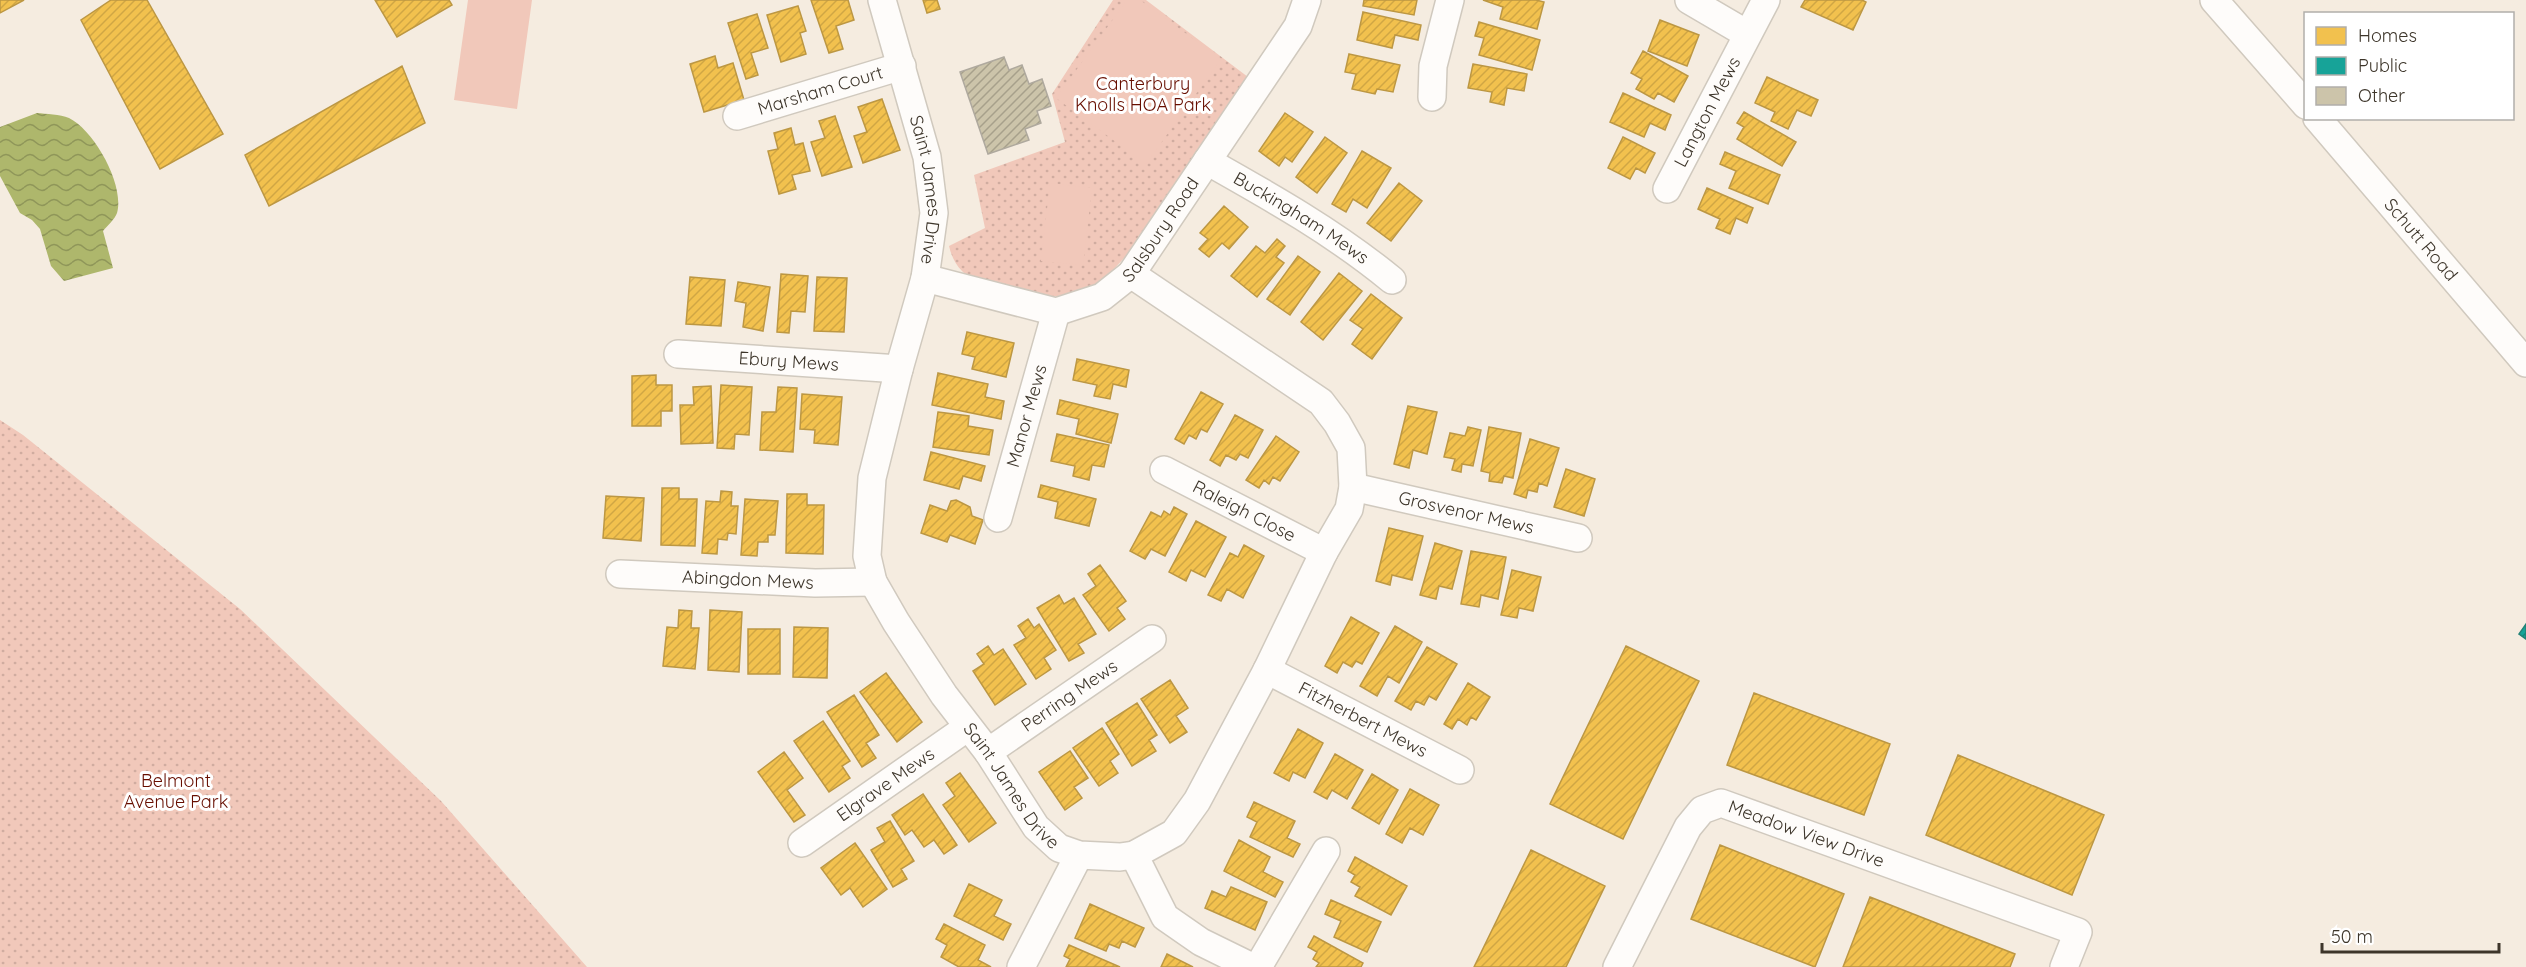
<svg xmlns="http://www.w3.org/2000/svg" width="2526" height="967" viewBox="0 0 2526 967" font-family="Quicksand,sans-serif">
<defs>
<pattern id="grass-dots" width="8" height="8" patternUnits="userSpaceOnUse" patternTransform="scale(1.5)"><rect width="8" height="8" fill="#f1c8ba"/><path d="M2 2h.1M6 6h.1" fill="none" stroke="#d0aca0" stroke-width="1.8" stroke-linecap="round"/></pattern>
<pattern id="water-waves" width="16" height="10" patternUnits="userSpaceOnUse" patternTransform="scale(1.5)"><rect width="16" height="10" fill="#aeb76c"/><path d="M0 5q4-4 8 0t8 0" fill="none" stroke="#8f9659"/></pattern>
<pattern id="homes-hatch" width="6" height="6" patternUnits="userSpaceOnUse" patternTransform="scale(1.5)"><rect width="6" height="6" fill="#f2c14e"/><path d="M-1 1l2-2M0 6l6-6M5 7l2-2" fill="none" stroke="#d0a644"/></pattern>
<pattern id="public-hatch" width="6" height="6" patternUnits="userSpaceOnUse" patternTransform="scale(1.5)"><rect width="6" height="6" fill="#17a398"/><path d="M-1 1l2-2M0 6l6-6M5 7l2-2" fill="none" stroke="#16867c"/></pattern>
<pattern id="building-hatch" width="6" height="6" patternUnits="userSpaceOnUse" patternTransform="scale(1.5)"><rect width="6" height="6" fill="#ccc4aa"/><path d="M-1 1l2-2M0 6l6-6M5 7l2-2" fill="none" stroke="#a7a08b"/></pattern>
</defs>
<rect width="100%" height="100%" fill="#f5ece0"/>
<path fill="url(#grass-dots)" d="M1113,0H1146L1248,77L1125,257C1112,271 1101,284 1082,291C1068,295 1051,298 1036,296C1021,294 971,281 962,271C955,264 951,255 949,246L985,228L974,175L1065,142L1052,94Z
M0,420L23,435L240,609L441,801L587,967H0Z"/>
<path fill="#f1c8ba" d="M468,0H532L517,109L454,100Z
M1127,0H1140L1221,59L1146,164L1056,98Z
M1050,183L1092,188L1083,265L1041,261Z"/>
<path fill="url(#water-waves)" d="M37,113C46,114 60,114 69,118C94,130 125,185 117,213C115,219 107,226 103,231L113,268L64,281L51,266L40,229L32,220L20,213L0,176V127Z"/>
<path fill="url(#homes-hatch)" stroke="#bc9743" stroke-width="1.5" d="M0,0H24L0,13Z
M111,0H147L223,134L160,169L81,20Z
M375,0H449L452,5L397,37Z
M811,0H848L854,20L836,26L843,49L829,53Z
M923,0H937L940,9L927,13Z
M1364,0H1417L1414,15L1363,6Z
M1483,0H1536L1544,2L1537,29L1500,19L1503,7Z
M1805,0H1862L1866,2L1853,30L1801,7Z
M798,6L806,31L800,33L806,54L781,62L767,15Z
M1363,12L1421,25L1418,40L1395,35L1392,48L1357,40Z
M757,14L768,48L751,53L758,75L746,79L728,23Z
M1660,20L1699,35L1687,66L1648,51Z
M1479,22L1540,40L1532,70L1479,55L1484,38L1475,36Z
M1643,51L1688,76L1674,102L1658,93L1654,99L1636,89L1642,79L1631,73Z
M1349,54L1400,65L1393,92L1377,89L1375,94L1352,89L1356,74L1345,72Z
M715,56L718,68L733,63L744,100L704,112L690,64Z
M1473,64L1527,74L1524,91L1507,88L1504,105L1490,102L1492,92L1468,88Z
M402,66L425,123L269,206L245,155Z
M1767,77L1818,100L1811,116L1797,110L1788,129L1771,121L1775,112L1755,103Z
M1623,93L1671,115L1665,130L1650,123L1644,137L1610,122Z
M882,99L900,150L863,163L854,136L867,132L858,107Z
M1744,112L1796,142L1782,166L1737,139L1744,127L1737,123Z
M1285,113L1313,132L1292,162L1285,157L1279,166L1259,151Z
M835,116L852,167L822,176L811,142L825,138L819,121Z
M791,128L795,145L803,143L810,171L792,175L796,189L779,194L768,151L778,149L774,133Z
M1325,137L1347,153L1317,193L1296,177Z
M1623,137L1655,153L1645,173L1636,168L1630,179L1608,168Z
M1362,151L1391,168L1367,208L1353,199L1346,212L1332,204Z
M1725,152L1780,175L1768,204L1729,188L1736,171L1720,164Z
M1399,183L1422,201L1391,241L1367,223Z
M1707,188L1753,208L1747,223L1736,218L1730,234L1716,228L1720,219L1698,209Z
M1224,206L1248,227L1229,249L1222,243L1209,257L1199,249L1208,239L1200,233Z
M1277,239L1285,246L1276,257L1284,263L1257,297L1231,276L1256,246L1265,253Z
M1298,256L1320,272L1290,315L1267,299Z
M1339,273L1362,291L1323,340L1301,322Z
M781,274L808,276L805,312L791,311L789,333L777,332Z
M690,277L725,280L721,326L686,324Z
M817,277L847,278L844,332L814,331Z
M738,282L770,287L763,331L743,327L746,303L735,301Z
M1371,294L1402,318L1372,359L1352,344L1363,329L1350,320Z
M967,332L1014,343L1006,377L972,369L975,357L962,354Z
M1077,359L1129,370L1126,387L1113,384L1110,399L1094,396L1097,385L1073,380Z
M938,373L988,384L985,397L1004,401L1001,419L932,405Z
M656,375V385H672V411H661V426H632V376Z
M721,385L752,387L749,435L735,434L734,449L717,448Z
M711,386L713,443L681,444L680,405H694L693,387Z
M778,387L797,388L793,452L760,450L762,412H776Z
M1201,392L1223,404L1207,432L1201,429L1196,439L1189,435L1184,444L1175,439Z
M802,394L842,397L838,445L814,443L815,430L800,429Z
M1060,400L1118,414L1111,443L1076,434L1079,419L1057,414Z
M1408,406L1437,412L1427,454L1413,450L1409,468L1394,464Z
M938,412L969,416L968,426L993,430L989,455L933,447Z
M1235,415L1263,430L1248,458L1240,454L1236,460L1226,455L1220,466L1210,460Z
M1468,427L1481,430L1473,466L1462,464L1461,472L1452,470L1455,459L1444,457L1450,433L1465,436Z
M1489,427L1521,433L1513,478L1504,476L1502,483L1489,481L1490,473L1481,471Z
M1057,434L1109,445L1104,467L1092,465L1089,480L1073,476L1075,466L1051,461Z
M1276,436L1299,452L1280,481L1273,477L1269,484L1264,480L1259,488L1246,480Z
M1530,439L1559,448L1547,486L1539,483L1537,492L1528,490L1526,498L1514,494Z
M931,452L985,466L981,481L963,476L959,489L924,480Z
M1566,469L1595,479L1584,516L1554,507Z
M1041,485L1096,499L1089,526L1055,518L1058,502L1038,497Z
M662,488H679V499H697L695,546L661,545Z
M721,491L732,492L731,506H738L736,534L728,533L727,540L718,539L717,554L702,553L706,501L720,502Z
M787,494H807V505H824L823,554L786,553Z
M606,496L644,498L641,541L603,538Z
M745,499L778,501L775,535H768V542H758L757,556L741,555Z
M956,500L970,507L972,516L983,520L975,544L950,535L947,542L921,533L930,505L947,511L951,501Z
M1174,507L1187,514L1165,556L1151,549L1145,559L1130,551L1151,512L1161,517L1164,511L1170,515Z
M1196,521L1226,537L1205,577L1191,570L1186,581L1169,572Z
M1389,528L1423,536L1412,580L1392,575L1390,585L1376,581Z
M1435,543L1462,551L1452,589L1439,586L1436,599L1420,595Z
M1244,545L1264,556L1243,598L1227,589L1221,601L1208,595L1230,553L1238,557Z
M1471,551L1506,557L1498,599L1481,595L1479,607L1461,604Z
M1100,565L1126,601L1117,608L1125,619L1109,631L1083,595L1096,586L1088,574Z
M1512,570L1541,577L1533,611L1519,608L1517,618L1501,615Z
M1059,595L1064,604L1074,598L1096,634L1078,644L1084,653L1069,661L1037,608Z
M679,610L692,611L691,628H699L695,669L663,666L667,627L678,628Z
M710,610L742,612L739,672L708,670Z
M1351,617L1379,633L1362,664L1356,661L1352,667L1343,662L1337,673L1325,666Z
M1028,619L1034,628L1039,624L1056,650L1044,658L1051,669L1036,679L1014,645L1026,638L1018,626Z
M1395,626L1422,642L1399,683L1388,676L1377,696L1360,686Z
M794,627L828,628L827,678L793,677Z
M748,629H780V674H748Z
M988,646L994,655L1003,649L1026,684L995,705L973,671L984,664L977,654Z
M1626,646L1699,681L1623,839L1550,804Z
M1427,647L1457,664L1436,700L1429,696L1424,705L1416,701L1411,710L1395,701Z
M886,673L922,722L897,742L860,692Z
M1170,680L1188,708L1176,716L1187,732L1170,743L1141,699Z
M1468,683L1490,697L1476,720L1471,717L1467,725L1458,719L1452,729L1444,724Z
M1754,693L1890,744L1864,815L1727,765Z
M854,695L879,735L866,743L876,758L862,767L827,712Z
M1137,703L1157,735L1149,740L1156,751L1132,766L1106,723Z
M823,721L850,761L842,766L850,778L829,792L794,741Z
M1102,728L1119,754L1110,761L1118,773L1099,786L1073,748Z
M1298,729L1323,743L1305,778L1293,772L1289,781L1274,773Z
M1070,751L1088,778L1074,787L1082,798L1065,810L1039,772Z
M784,752L803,778L787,790L805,815L794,822L758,772Z
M1335,754L1363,770L1347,799L1332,790L1327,799L1314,792Z
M1958,755L2104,815L2072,895L1926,835Z
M960,773L996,823L969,842L943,805L955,796L946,783Z
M1372,774L1398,790L1379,824L1352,808Z
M1410,789L1439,805L1423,835L1410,828L1402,843L1386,834Z
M923,794L957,845L944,854L934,840L924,847L912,830L905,835L892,815Z
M1254,802L1295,821L1287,838L1300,844L1293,857L1250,837L1257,822L1247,817Z
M890,821L914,861L901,869L907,879L893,887L871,850L885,842L877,828Z
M1239,840L1270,857L1263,872L1283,882L1275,897L1224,871Z
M855,843L887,889L863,907L850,888L841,895L821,868Z
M1720,845L1844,894L1815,967L1691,919Z
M1531,850L1605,886L1566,967H1474Z
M1355,857L1407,886L1391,915L1355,896L1360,887L1351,882L1355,875L1348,871Z
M969,884L1002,900L994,916L1011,924L1003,940L954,916Z
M1231,887L1267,902L1255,930L1205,908L1212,891L1226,897Z
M1870,897L2015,954L2010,967H1843Z
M1331,900L1381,922L1367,952L1334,937L1341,921L1325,914Z
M1090,904L1144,928L1135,947L1122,941L1119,948L1109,944L1106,951L1075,938Z
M944,924L985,945L978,960L991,967H959L941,957L947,945L936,939Z
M1314,936L1363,963L1361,967H1316L1319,963L1313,959L1317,952L1308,947Z
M1069,945L1120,967H1066L1070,959L1064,956Z
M1167,954L1193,967H1161Z"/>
<path fill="url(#public-hatch)" stroke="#228277" stroke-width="1.5" d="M2526,624V639L2519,634Z"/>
<path fill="url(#building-hatch)" stroke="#afa99e" stroke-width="1.5" d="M1004,57L1009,70L1022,65L1029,84L1042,79L1051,106L1037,111L1041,123L1025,129L1029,140L988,154L960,72Z"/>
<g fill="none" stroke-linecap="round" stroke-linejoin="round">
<g stroke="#d0c9be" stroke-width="30">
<g id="minor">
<path id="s1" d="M882,0L927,157L934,213L925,278L899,369L872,478L867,556L873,582L896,622L944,695L988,752L1036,827L1059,848L1079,855L1120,857L1134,855L1174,833L1197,801L1267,670L1324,552L1349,509L1353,487L1351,448L1337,423L1321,402L1131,274"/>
<path d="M1689,0L1747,34"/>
<path d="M2214,0L2306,105"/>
<path d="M1432,97L1433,66L1450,0"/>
<path id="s2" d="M737,116L902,66"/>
<path id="s3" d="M2317,118L2526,363"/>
<path id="s4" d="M1207,161C1271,197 1335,233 1392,280"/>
<path id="s5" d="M1667,189L1766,0"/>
<path id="s6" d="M925,278L1056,312L1102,297L1131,274L1298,26L1307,0"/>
<path id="s7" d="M678,354L899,369"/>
<path id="s8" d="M1164,470L1324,552"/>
<path id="s9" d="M1353,487L1578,538"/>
<path id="s10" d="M998,518L1056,312"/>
<path id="s11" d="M620,574L815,583L873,582"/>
<path id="s12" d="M1267,670L1460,770"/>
<path id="s13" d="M988,752L1152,639"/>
<path id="s14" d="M802,843L968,727"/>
<path d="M1134,855L1165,917L1201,942L1252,967"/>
<path d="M1021,967L1079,855"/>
<path d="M1258,967L1326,851"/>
<path id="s15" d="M1617,967L1688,827L1702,810L1721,803L2078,932L2064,967"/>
</g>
</g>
<use href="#minor" stroke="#fefcfa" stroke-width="27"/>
</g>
<g text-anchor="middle" stroke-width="6" stroke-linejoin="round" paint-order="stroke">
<g font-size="18" fill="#670e00" stroke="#fff">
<text x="1143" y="90">Canterbury<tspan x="1143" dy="21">Knolls HOA Park</tspan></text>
<text x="176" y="787">Belmont<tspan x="176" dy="21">Avenue Park</tspan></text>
</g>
<g font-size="18" fill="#3d352a" stroke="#fff">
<text dy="6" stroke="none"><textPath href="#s2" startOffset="87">Marsham Court</textPath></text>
<text dy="6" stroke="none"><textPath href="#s5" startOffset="87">Langton Mews</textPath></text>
<text dy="6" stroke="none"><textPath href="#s1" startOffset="196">Saint James Drive</textPath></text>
<text dy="6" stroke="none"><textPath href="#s4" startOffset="110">Buckingham Mews</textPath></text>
<text dy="6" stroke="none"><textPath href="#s6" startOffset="274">Salsbury Road</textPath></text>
<text dy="6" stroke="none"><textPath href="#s3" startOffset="160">Schutt Road</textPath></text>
<text dy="6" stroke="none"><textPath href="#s7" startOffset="111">Ebury Mews</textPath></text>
<text dy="6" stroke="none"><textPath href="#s10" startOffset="106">Manor Mews</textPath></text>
<text dy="6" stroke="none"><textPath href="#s8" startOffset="90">Raleigh Close</textPath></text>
<text dy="6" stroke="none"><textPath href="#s9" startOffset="116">Grosvenor Mews</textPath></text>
<text dy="6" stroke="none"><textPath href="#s11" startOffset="128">Abingdon Mews</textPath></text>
<text dy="6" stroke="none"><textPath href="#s13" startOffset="99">Perring Mews</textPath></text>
<text dy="6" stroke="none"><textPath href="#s12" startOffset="108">Fitzherbert Mews</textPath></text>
<text dy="6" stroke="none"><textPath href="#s1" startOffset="844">Saint James Drive</textPath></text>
<text dy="6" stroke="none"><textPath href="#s14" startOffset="102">Elgrave Mews</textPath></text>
<text dy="6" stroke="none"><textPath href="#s15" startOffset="290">Meadow View Drive</textPath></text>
</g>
</g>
<rect x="2304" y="12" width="210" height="108" fill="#ffffff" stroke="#b1aeaa" stroke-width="1.5"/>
<rect x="2316" y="27" width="30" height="18" fill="#f2c14e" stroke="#b1aeaa" stroke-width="1.5"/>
<text x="2358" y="42" font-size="18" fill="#3d352a">Homes</text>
<rect x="2316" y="57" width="30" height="18" fill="#17a398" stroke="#b1aeaa" stroke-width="1.5"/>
<text x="2358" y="72" font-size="18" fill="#3d352a">Public</text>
<rect x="2316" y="87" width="30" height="18" fill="#ccc4aa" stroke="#b1aeaa" stroke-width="1.5"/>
<text x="2358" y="102" font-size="18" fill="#3d352a">Other</text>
<path d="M2322 943v9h177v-9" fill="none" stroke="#3d352a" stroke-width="3"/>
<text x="2331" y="943" font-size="18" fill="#3d352a" stroke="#ffffff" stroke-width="4.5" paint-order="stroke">50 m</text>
</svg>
